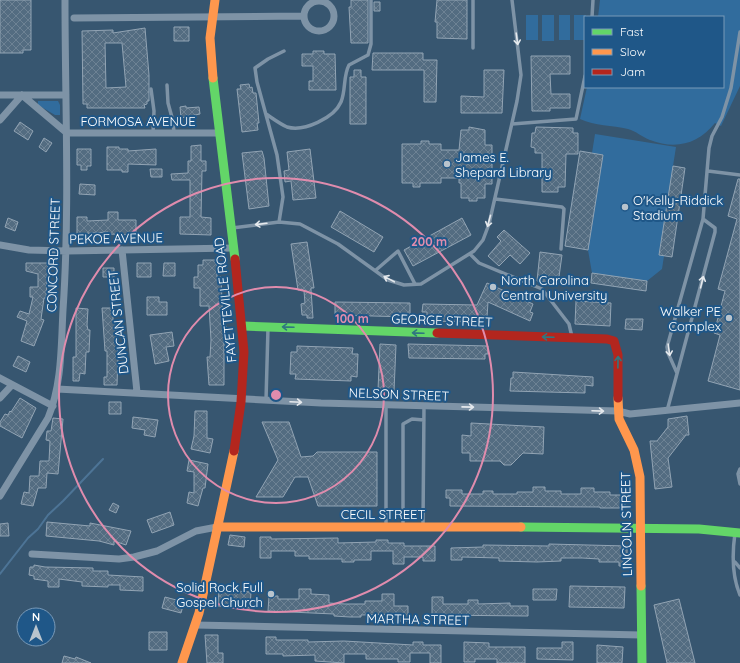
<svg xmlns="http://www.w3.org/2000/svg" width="740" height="663" viewBox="0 0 740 663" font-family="Quicksand,sans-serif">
<defs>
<pattern id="building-cross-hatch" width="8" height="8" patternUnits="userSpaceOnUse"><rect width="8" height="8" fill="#536c81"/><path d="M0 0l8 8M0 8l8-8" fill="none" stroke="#6d8294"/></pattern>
</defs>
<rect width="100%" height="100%" fill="#375670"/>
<path fill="#316c9d" d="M600,0H740V86L721,126L715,123C698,144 676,150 650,140C642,137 636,131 628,129C612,125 595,126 580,119L587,87H723V17H598Z
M526,15H538V40H526Z
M542,15H554V41H542Z
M559,15H570V40H559Z
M574,15H586L585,40H574Z
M38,101H58L60,105V115H55L38,105Z
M595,134L676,147L673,166L685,168L672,257L664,256L662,269L647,281L646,291L591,283L592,273L588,250L565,246L580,151L592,153Z"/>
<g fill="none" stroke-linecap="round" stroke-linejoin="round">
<path stroke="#4d7496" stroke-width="2" d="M0,574L28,538L38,529L48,515L63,501L103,459"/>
</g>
<path fill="url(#building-cross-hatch)" stroke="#92a4b4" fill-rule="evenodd" d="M0,0H31V50H23V53H0Z
M351,0H368V43H351L349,7H351Z
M437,0H467V39L437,38V22H435Z
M374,2H380V11H374Z
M174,27H189V41H174Z
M145,28L149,75V101H147V104L144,105L145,108H87V104H83L82,31L113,30V33ZM105,43H122L126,87L106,88Z
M313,51H324V54H335L336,90H309V81H313V66H302V54H313Z
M373,53H423V60H437L436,102H424V70H372Z
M531,56H570V74H550L551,94H570V108H550V111H532Z
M354,70H361V77H366V124H350V77H354Z
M484,70H504L502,113H461V96L484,97Z
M249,84L250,88L252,87L253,93H256L259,123H257L258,130L242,132L237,89H241L240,85Z
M186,106V108L199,107L200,114L181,118L180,107Z
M20,122L33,131L28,140L14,131Z
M469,127L485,130V145H492V184H485V198H477V201H469V198H461V183H459V178H441V183H420V187H413V183H402V144H421V141H429V144H441V150H459L461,130H469Z
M536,127L573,128V133H578V154H566L565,187H558V192H542V153H535V148L531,147L532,133H535Z
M44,138L52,143L46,152L39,147Z
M201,145V161H206V171H202L201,217L211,218V235L180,234V217H190V180H172L171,174L188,173V161H191V146Z
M107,147H119V149H128V151L156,149V165L128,164V172H122V170H107Z
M77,149H91V166H87V170H81V165H77Z
M310,149L316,198L293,200L291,181L285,182L284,171L289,170L287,152Z
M262,151L264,158L269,206L249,209L242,153Z
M580,151L603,155L588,250L565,246Z
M673,166L685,168L672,257L659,255Z
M150,169H162V177H151Z
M738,179H740V390L708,381L720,335L714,333L725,291L718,289L737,219L728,216Z
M80,184L95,185V195L79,194Z
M340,211L383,237L374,252L331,227Z
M108,212H118V220H136V235L108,234V232L77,234V217H87V221L108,220Z
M8,218L18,222L15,231L5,227Z
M462,218L471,235L413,266L404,250Z
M504,230L530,253L520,264L510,255L499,266L488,256L501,241L497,237Z
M307,242L314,288H311V290L313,318H307V315H302L301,304L305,303L304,291L302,289L298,290L291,244Z
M540,252L562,255L558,284L537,281Z
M203,260H217V277H221L223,326H226V337H224V385H209L207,357H210L211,340L209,306H200V288H194V277H198V265H203Z
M26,263H48L46,298H44L41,319L44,320L34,346L21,341L27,321L17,317L20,311L29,314L33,297H30V287H38V274L26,271Z
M137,263H151V277H137Z
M164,263H175V276H163Z
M103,268H114V277H103Z
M592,273L647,281L646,291L591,283Z
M487,283L533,304L530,312L533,313L530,321L488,302L487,317H482V322L427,321V312H422L423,304L477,305Z
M147,297H159V302H167V315H147Z
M576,301L611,303L610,326L575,324Z
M335,302L410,303V317L335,315Z
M76,308L88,309L87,325L88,330H90L89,352H86L85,374L80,373L79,381H73V357H76Z
M102,308H113V323L116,322L118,357L117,385H104V377H107V351H105Z
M626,319H643L642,330L625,329Z
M172,332L174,346L166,347L169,361L155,364L150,335Z
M380,344L396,345L394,391L378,390Z
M408,344L488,346V354H485V359L409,358Z
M297,346L353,348L352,354H358L357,377L351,376V381L295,379L296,374H290L291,352H297Z
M18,356L30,362L26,372L13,366Z
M513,372L593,377V386L585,385V393L510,391L511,378H513Z
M20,398L36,408L22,438L0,426V422L5,414L8,415L10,411L11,412Z
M109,402H121V414H109Z
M195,411H207V438L213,439L210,453L191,449L194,436Z
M687,416L689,435H686L668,458L672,487L655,489L650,441H657L668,427V419Z
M133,417L158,420L155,437L144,435L145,430L132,428Z
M53,418L63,419L58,474L47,473L46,488H38L33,506L21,504L24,492L29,493L30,476H39L40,461H49L50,441L46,440L47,431H51Z
M262,422H289L301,457L313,456L317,452H377V506H318L308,477H295L283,497H256L278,460Z
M471,423L544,427L543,454L523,453L511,465H504L500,461H470V453H462V435L471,436Z
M189,460L208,464L205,488H203L198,506L187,503L189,492L194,493V472L187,471Z
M533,487H545V491H561V494H581V488H594V492H610V495H625V508H600V507L450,506V498H446V490H462V494H483V491H493V494H517V492H533Z
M113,503L119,506L116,513L109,510Z
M170,512L174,525L152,533L147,520Z
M47,522L90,526V523L131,531L126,545L114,541V545L99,541L46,536Z
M8,523L9,536H0V524Z
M230,535L245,537L244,547L228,545Z
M260,537H271V539L338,538V543L376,542V540H388V543H404V546H435V561H423V557H404V564H393V551H371V560H354V562H342V559H309V556H295V551H271V558H260Z
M549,544L627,546V566H619V562H599V559L582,558H561V561L537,562L499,561V558L462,557V560H451V548L483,547V545L549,546Z
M34,565L45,567L93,568V571H108V575L143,577V591L120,590V585H108V587L82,586V582L59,579V587H48V581L34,579V576L29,575L30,567H34Z
M570,586L625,587L624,608L569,607Z
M299,589H311V594L329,595V603L345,604H365V601H382V594H394V606H408V621H398V614L361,615V617H350L334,616V614L268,611L269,596H278V599H299Z
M533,589H557L556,600H533Z
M219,590L251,592L250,608L218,606Z
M165,597L184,602L181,613L162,608Z
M432,597H443V604H468V600H478V604L510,603V606H528V616L432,615Z
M679,599L695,663H667L654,605Z
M149,632H167V650H149Z
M205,635H218V653H223V663H207Z
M266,637H276V640H308V642L344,641L413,645V642H423V645H441V663H430V653H410V662H398V659H366V654H344V663L315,661V655L283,656V654H266Z
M464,642L489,643V647H525V663H497V659H475V662H464Z
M562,642H573V660L537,659V648H562Z
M597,645L623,647L622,663H597Z
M64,656L75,659L76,657L91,663H62Z"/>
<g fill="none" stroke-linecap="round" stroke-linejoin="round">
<path stroke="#7e93a6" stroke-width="3.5" d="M473,0V48
M592,17L593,0
M167,85L168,103L173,121L174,133
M151,89L154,111L153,133
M266,114C272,118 280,124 287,127C304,132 334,118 341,102C346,90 343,76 349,65L368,55L371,44V0
M512,124L576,119L585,76
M708,171L740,175
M495,199L562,207L564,209L561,249
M279,222L283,197L277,155L257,82L255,68L268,59L284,51
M232,228L279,222L300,224L338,244L388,280L404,285L421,284L474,251L483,240L489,224L517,101L521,75L512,0
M470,254L479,263L542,289L569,324L572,337
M376,270L398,251L415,284
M677,373L668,353L667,347L703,219L709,148L712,136L722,117L731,88L740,32
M266,400L268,328
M667,411L715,232V228L703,219
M740,469L738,474L740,484
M423,525L424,406
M386,526V405
M403,526V424L412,419L424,420
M735,533C732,554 732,576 740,595
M735,562L740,568"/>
<path stroke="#7e93a6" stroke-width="7" d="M304 16a15 15 0 1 1 30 0a15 15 0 1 1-30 0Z
M74,18L304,16
M0,95H66
M22,95L67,133H219
M0,120L22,95
M0,245L29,250L67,251L233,248
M122,250L137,392
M0,378L53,406
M57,389L321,403L618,411L630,414L740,403
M0,398L12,385
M0,496L48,418C62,384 61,347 63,310C70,207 65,103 65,0
M32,554L119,559L134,557L157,551L196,531L217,527
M195,625L641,635"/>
<path stroke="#63d668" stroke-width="9" d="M213,78L235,259
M243,326L437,333
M521,527L699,529L740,533
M641,586L642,663"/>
<path stroke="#ff974d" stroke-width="9" d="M213,78L210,38L215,0
M618,398L619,419L634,450L640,477L641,586
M217,527H521
M182,663L199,613L234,451"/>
<path stroke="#b3261e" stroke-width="9" d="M437,333L607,339L614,341L618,355V398
M234,451L241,402L244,352L235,259"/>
</g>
<defs><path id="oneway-shaft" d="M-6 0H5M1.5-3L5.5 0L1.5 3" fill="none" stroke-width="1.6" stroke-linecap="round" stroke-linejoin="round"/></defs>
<g stroke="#e5e9ed">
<use href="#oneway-shaft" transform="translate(517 39) rotate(82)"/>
<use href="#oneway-shaft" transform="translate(489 221) rotate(105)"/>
<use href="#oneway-shaft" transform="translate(261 224) rotate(173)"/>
<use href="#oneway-shaft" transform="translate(389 279) rotate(-152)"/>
<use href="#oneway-shaft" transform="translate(702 282) rotate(-76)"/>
<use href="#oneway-shaft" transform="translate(669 350) rotate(82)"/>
<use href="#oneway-shaft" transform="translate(296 402) rotate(3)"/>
<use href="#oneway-shaft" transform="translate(468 407) rotate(1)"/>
<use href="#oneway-shaft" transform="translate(598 411) rotate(2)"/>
</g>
<g stroke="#307780">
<use href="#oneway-shaft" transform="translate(288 327) rotate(-178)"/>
<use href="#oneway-shaft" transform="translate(418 333) rotate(-178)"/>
<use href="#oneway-shaft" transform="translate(548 337) rotate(-178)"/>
<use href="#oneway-shaft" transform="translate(618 362) rotate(-89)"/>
</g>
<g fill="none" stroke="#e08cad" stroke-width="2">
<circle cx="276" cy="395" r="108"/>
<circle cx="276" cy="395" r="217"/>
</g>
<g fill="#b9c4cd" stroke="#1f5788" stroke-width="1.5">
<circle cx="447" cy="164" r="4"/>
<circle cx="625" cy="207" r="4"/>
<circle cx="493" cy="287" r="4"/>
<circle cx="729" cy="318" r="4"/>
<circle cx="271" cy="594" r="4"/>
</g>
<g text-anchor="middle" stroke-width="4" stroke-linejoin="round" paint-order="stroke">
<g font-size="13" fill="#fff" stroke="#1f5788">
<text x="138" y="126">FORMOSA AVENUE</text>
<text transform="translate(116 238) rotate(-1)" y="5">PEKOE AVENUE</text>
<text transform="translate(53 255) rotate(-88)" y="5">CONCORD STREET</text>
<text transform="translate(225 300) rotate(-96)" y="5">FAYETTEVILLE ROAD</text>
<text transform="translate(442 320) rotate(2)" y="5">GEORGE STREET</text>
<text transform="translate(118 322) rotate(-96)" y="5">DUNCAN STREET</text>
<text transform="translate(399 394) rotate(2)" y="5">NELSON STREET</text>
<text x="383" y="519">CECIL STREET</text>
<text transform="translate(626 524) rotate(-91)" y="5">LINCOLN STREET</text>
<text transform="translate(418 619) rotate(1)" y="5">MARTHA STREET</text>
</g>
<g font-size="13" fill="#fff" stroke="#1f5788" text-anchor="start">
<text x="455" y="162">James E.<tspan x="455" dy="15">Shepard Library</tspan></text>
<text x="633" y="205">O'Kelly-Riddick<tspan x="633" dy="15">Stadium</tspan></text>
<text x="501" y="285">North Carolina<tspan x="501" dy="15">Central University</tspan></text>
<text x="721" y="316" text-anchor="end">Walker PE<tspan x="721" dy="15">Complex</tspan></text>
<text x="263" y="592" text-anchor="end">Solid Rock Full<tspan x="263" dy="15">Gospel Church</tspan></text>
</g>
</g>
<circle cx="276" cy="395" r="6" fill="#e08cad" stroke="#1f5788" stroke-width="2"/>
<g font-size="12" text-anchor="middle" font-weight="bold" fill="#e08cad" stroke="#1f5788" stroke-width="4" stroke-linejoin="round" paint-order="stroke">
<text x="429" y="246">200 m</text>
<text x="352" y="323">100 m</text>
</g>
<rect x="584" y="16" width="140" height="72" fill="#1f5788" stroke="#799ab8"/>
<rect x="592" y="29" width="20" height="6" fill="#63d668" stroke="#799ab8"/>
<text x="620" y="36" font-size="12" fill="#ffffff">Fast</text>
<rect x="592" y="49" width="20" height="6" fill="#ff974d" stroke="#799ab8"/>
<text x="620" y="56" font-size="12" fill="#ffffff">Slow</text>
<rect x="592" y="69" width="20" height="6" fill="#b3261e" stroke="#799ab8"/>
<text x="620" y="76" font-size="12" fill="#ffffff">Jam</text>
<g transform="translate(36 627)"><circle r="19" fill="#1f5788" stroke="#799ab8"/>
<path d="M0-3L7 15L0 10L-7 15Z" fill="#b9c4cd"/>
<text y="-6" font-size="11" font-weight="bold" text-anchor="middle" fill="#ffffff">N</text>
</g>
</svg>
